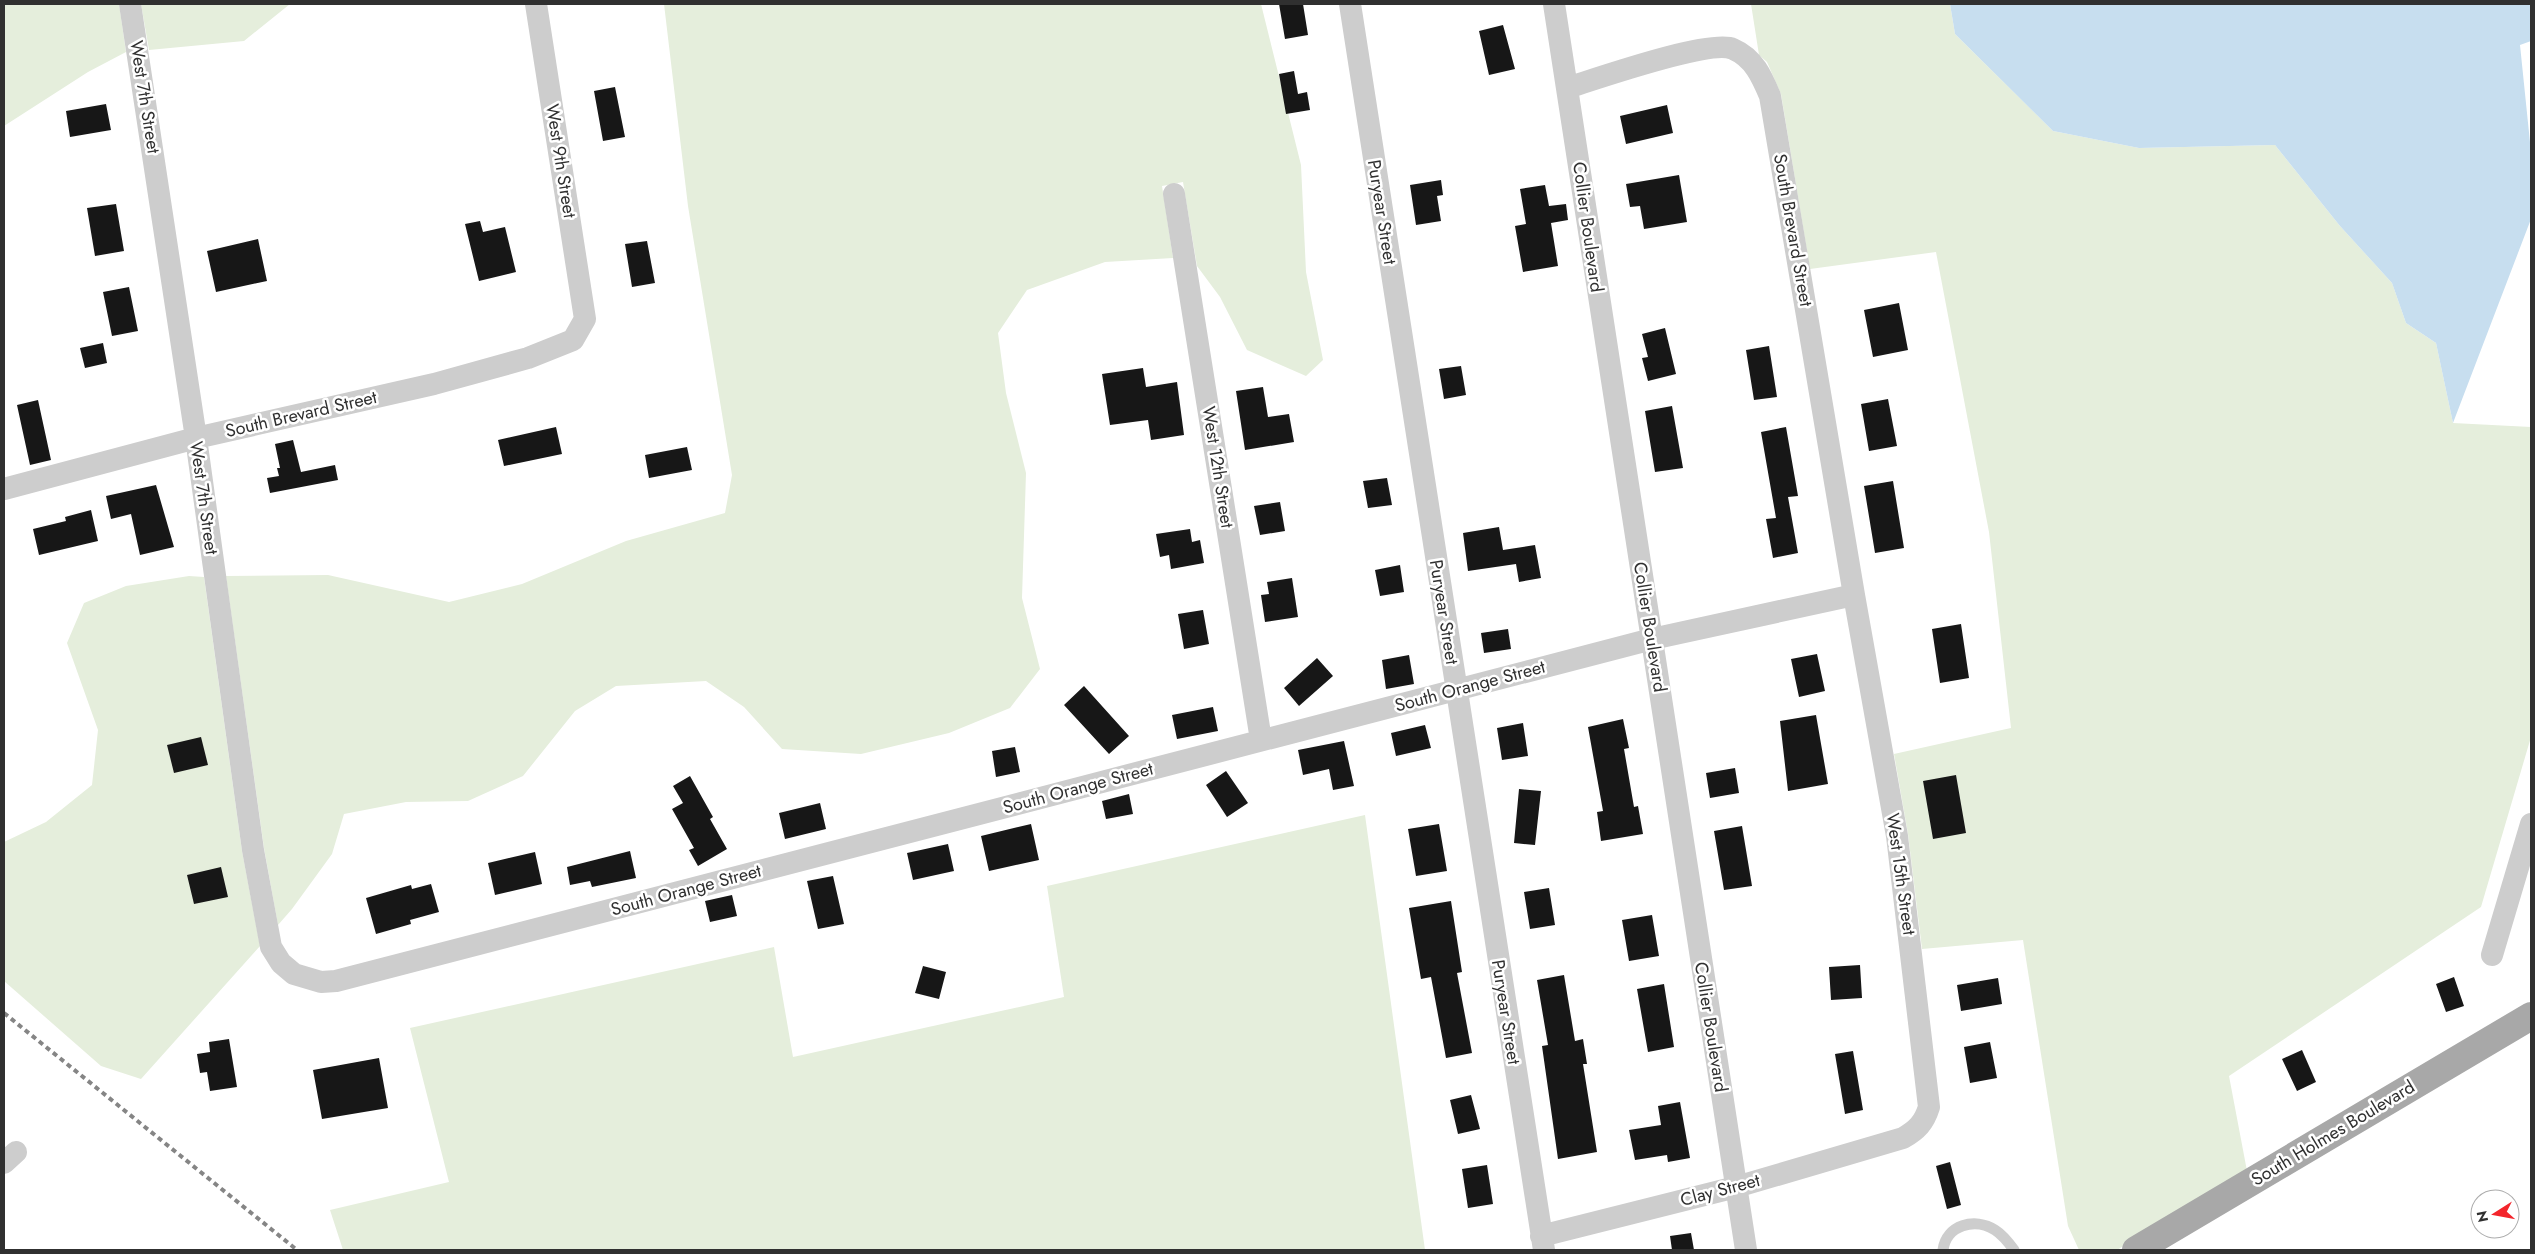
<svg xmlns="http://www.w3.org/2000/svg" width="2535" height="1254" viewBox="0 0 2535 1254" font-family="Jost,sans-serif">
<rect width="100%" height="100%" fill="#fff"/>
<path fill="#e5eedc" d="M4,4H119L126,52L88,72L4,126Z
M141,4H290L244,41L149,50Z
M664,4H1261L1301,165L1306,272L1323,360L1306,376L1247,350L1220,297L1197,266L1183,182L1162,186L1173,258L1105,262L1027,290L998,333L1006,393L1026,473L1022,598L1040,669L1010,708L949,733L861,754L782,749L744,707L706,681L616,686L575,711L523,776L468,801L406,802L344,814L332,854L292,909L278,925L264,848L226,576L328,575L449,602L522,584L626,541L725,513L732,475L688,206Z
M1751,4H1950L1955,34L2053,131L2139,148L2275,145L2340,226L2392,283L2406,323L2436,343L2453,423L2531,427V737L2481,907L2229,1076L2247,1171L2117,1250H2079L2068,1226L2023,940L1922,949L1908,834L1894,754L2011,728L1989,532L1936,252L1810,269L1781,94L1767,62L1759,55Z
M189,576L204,577L242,851L260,946L141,1079L101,1066L4,981V842L46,822L92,785L98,730L67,643L84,603L126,586Z
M1365,815L1425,1250H343L330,1210L449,1182L410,1028L774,947L793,1057L1064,997L1047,886Z"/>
<path fill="#c7deef" d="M1950,4H2531V41L2520,45L2531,152V219L2453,423L2436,343L2406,323L2392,283L2340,226L2275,145L2139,148L2053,131L1955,34Z"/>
<path fill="#171717" d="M1279,4H1303L1308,35L1285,39Z
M1503,25L1515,69L1489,75L1479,31Z
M1294,71L1298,94L1307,92L1310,110L1286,114L1279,74Z
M615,87L625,137L603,141L594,91Z
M106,104L111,130L70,137L66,111Z
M1667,105L1673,133L1626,144L1620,116Z
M1679,175L1687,222L1644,229L1640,206L1630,207L1626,184Z
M1441,180L1443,195L1437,196L1441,221L1416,225L1410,185Z
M1545,185L1549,206L1566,204L1568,220L1551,223L1558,266L1523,272L1515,226L1526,224L1520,189Z
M116,204L124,251L95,256L87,208Z
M480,221L483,232L505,227L516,272L479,281L465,224Z
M258,239L267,281L216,292L207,251Z
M647,241L655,283L632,287L625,244Z
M129,287L138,331L112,336L103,292Z
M1899,303L1908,350L1873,357L1864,310Z
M1665,328L1676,374L1648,381L1642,358L1648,357L1642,334Z
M103,343L107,363L85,368L80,348Z
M1769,346L1777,397L1754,400L1746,350Z
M1461,366L1466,395L1444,399L1439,369Z
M1143,368L1146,387L1177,382L1184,435L1151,440L1148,420L1110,425L1102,374Z
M1263,387L1268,417L1289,414L1294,442L1245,450L1236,391Z
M1888,399L1897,446L1869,451L1861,404Z
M38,400L51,460L30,465L17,405Z
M1672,406L1683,468L1655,472L1645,411Z
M556,427L562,454L504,466L498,440Z
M1786,427L1798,496L1788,497L1798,553L1773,558L1766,519L1776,518L1761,432Z
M293,440L301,472L335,465L338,480L270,493L267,478L279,476L277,468H280L275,444Z
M687,447L692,470L649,478L645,455Z
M1387,478L1392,505L1368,508L1363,481Z
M1893,481L1904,548L1875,553L1864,486Z
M156,485L174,547L140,555L131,514L111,519L106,496Z
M1280,502L1285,531L1260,535L1254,506Z
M91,510L98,541L39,555L33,529L66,521L65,517Z
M1499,527L1503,550L1535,545L1541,578L1519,582L1516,564L1468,571L1463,533Z
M1190,529L1192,542L1200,540L1204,563L1171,569L1169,555L1160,557L1156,534Z
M1400,565L1404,592L1380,596L1375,570Z
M1292,578L1298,617L1265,622L1261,595L1269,594L1267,582Z
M1203,610L1209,644L1184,649L1178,614Z
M1961,624L1969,678L1940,683L1932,629Z
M1508,629L1511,649L1484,653L1481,633Z
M1817,654L1825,691L1799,697L1791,659Z
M1409,655L1414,684L1386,689L1382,660Z
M1317,658L1333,676L1299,706L1284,688Z
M1084,686L1129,736L1109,754L1064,705Z
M1213,707L1218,731L1177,739L1172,715Z
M1816,715L1828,784L1788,791L1780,721Z
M1623,719L1629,748L1624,749L1634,807L1638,806L1643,834L1601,841L1597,812L1603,811L1588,727Z
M1523,723L1528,756L1502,760L1497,728Z
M1425,725L1431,748L1396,756L1391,733Z
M201,737L208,765L174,773L167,745Z
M1344,741L1354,786L1333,790L1329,769L1303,775L1298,750Z
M1015,747L1020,772L996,777L992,751Z
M1735,768L1739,793L1710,798L1706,773Z
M1226,771L1248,803L1227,817L1206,785Z
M1956,775L1966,833L1933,839L1923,781Z
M690,776L713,817L710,819L727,849L698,866L689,850L694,848L672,809L683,803L673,786Z
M1519,789L1541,791L1535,845L1514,843Z
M1129,794L1133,814L1106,819L1102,801Z
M820,803L826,829L785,839L779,813Z
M1031,824L1039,860L989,871L981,836Z
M1439,824L1447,871L1416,876L1408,829Z
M1742,826L1752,886L1724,890L1714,831Z
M948,844L954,871L913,880L907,853Z
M630,851L636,878L592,887L590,881L570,885L567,867Z
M535,852L542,884L495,895L488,863Z
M221,867L228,897L194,904L187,875Z
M833,876L844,924L818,929L807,881Z
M431,884L439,912L410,920L411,924L376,934L366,898L411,885L412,889Z
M1549,888L1555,925L1530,929L1524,892Z
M732,895L737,916L710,922L705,901Z
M1451,901L1462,972L1457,973L1472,1053L1446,1058L1431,977L1421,979L1409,908Z
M1652,915L1659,956L1629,961L1622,920Z
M1860,965L1862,998L1831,1000L1829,967Z
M923,966L946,972L939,999L915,993Z
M1564,975L1575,1041L1583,1039L1587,1064H1583L1597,1152L1558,1159L1542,1046L1548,1045L1537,980Z
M2454,977L2464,1006L2446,1012L2436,984Z
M1998,978L2002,1004L1961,1011L1957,985Z
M1664,984L1674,1047L1648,1052L1637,989Z
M229,1039L237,1087L210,1091L207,1072L200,1073L197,1054L210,1052L209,1042Z
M1990,1042L1997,1078L1970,1083L1964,1047Z
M2302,1050L2316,1082L2297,1091L2282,1059Z
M1853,1051L1863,1110L1845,1114L1835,1054Z
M379,1058L388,1108L322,1119L313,1070Z
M1471,1095L1480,1129L1458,1134L1450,1100Z
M1680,1102L1690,1158L1668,1162L1667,1155L1635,1160L1629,1130L1661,1125L1658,1106Z
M1950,1162L1961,1205L1947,1209L1936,1166Z
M1487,1165L1493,1204L1468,1208L1462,1169Z
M1691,1233L1694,1250H1672L1670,1236Z"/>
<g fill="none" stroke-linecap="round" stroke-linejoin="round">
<path stroke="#cdcdcd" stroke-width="11" d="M1943,1250C1946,1225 1975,1217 1995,1230C2003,1235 2009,1243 2014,1250"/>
<path stroke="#cdcdcd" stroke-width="22" d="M130,4L196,438L253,850L271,947L281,963L294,974L321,982L336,981L1652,639L1854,595
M1350,4L1544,1250
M1554,4L1746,1250
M1174,194L1261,740
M4,489L196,438L434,384L528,358L573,340L585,319L536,4
M2492,955L2531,824
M4,1163L16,1152
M1541,1236L1736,1187L1903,1138C1917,1130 1924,1123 1929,1107L1897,836L1854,595L1770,96C1762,77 1754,58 1733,49C1710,39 1596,79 1567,88"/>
<path stroke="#a8a8a8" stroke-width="28" d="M2136,1250L2531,1016"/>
<path stroke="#858585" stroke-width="4" stroke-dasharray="5 4" stroke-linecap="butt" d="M4,1013L297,1250"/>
</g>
<g text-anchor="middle" stroke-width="5" stroke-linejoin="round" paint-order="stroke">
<g font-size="18" fill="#303030" stroke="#fff">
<text transform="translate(145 97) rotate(81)" y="6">West 7th Street</text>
<text transform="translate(561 161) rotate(81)" y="6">West 9th Street</text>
<text transform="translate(1382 212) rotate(81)" y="6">Puryear Street</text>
<text transform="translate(1588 227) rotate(82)" y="6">Collier Boulevard</text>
<text transform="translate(1793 230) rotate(80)" y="6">South Brevard Street</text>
<text transform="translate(301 414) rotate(-13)" y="6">South Brevard Street</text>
<text transform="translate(1218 467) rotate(81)" y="6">West 12th Street</text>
<text transform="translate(204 498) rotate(82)" y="6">West 7th Street</text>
<text transform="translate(1444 612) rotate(81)" y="6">Puryear Street</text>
<text transform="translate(1650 627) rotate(81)" y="6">Collier Boulevard</text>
<text transform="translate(1470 686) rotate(-15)" y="6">South Orange Street</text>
<text transform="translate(1078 788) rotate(-15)" y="6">South Orange Street</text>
<text transform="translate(1901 874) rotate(82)" y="6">West 15th Street</text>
<text transform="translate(686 890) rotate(-15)" y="6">South Orange Street</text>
<text transform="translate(1506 1012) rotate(81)" y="6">Puryear Street</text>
<text transform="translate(1711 1027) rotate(81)" y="6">Collier Boulevard</text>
<text transform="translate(2333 1133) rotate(-31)" y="6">South Holmes Boulevard</text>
<text transform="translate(1720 1190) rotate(-15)" y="6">Clay Street</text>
</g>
</g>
<rect width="2535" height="1254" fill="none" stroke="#303030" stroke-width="10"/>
<g transform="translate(2495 1214) rotate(259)"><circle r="24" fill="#ffffff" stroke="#acacac"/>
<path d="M0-4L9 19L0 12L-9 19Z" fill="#f3252c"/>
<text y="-8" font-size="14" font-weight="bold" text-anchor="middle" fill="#303030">N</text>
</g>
</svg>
